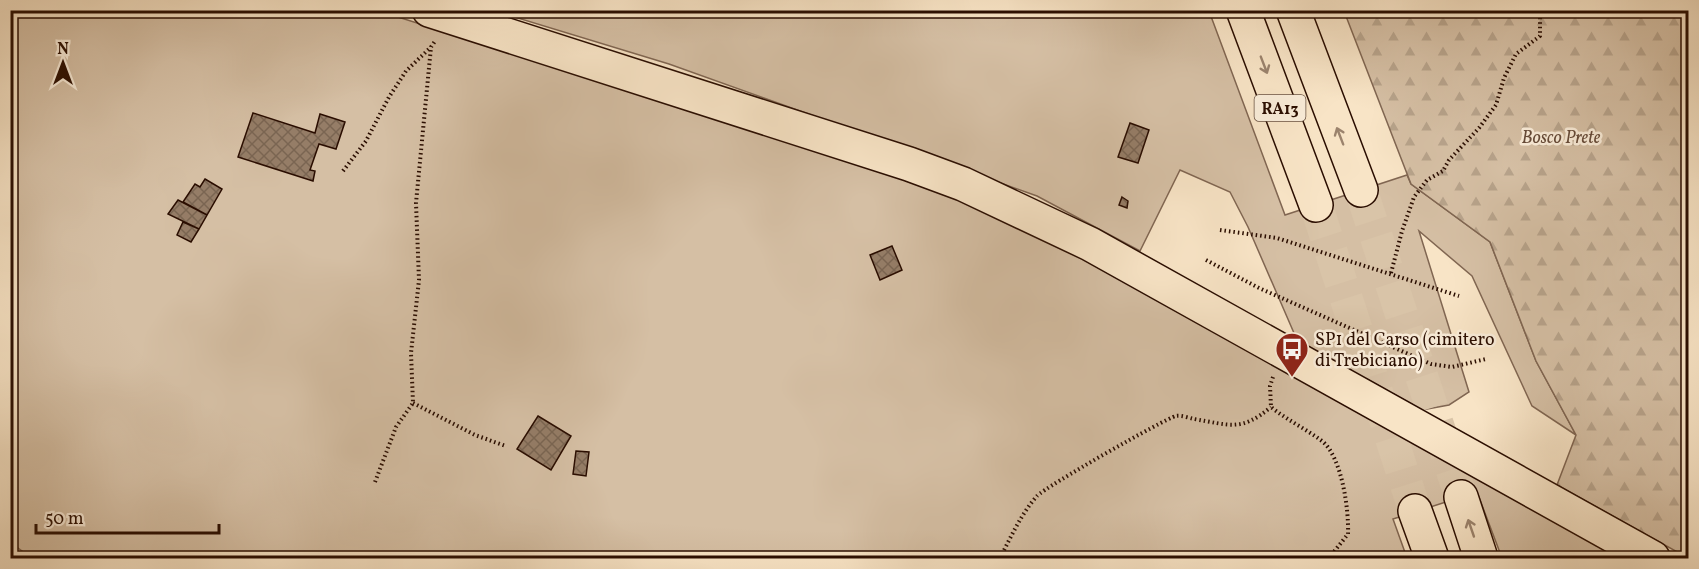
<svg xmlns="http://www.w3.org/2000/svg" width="1699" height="569" viewBox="0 0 1699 569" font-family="Vollkorn,serif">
<defs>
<pattern id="forest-firs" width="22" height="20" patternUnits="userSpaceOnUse" patternTransform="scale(1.5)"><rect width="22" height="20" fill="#d5bfa4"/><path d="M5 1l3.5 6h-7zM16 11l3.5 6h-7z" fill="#b7a38b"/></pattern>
<pattern id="building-cross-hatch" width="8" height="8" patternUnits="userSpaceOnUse" patternTransform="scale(1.5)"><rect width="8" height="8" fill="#957d67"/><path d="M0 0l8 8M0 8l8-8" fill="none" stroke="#7a6552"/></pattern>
</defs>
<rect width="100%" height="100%" fill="#f8e4c6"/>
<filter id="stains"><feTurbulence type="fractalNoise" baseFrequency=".00333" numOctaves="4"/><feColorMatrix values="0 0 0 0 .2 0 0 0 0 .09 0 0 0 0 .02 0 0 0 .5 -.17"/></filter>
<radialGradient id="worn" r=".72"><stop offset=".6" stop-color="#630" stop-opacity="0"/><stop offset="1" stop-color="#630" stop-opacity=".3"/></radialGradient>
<path fill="#d5bfa4" stroke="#806652" stroke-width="1.5" d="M376,10L874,168L996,212L1111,272L1628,558H1502L1477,492L1393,519L1407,558H32L11,543V11Z
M495,11H1209L1285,215L1407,175L1411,184L1490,242L1536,361L1576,435L1532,406L1472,276L1419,231L1469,392L1449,405L1422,410L1297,340L1248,227L1230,192L1180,170L1140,251L1037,196L669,64Z"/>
<path fill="url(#forest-firs)" stroke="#806652" stroke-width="1.5" d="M1344,11H1688V558L1557,485L1576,435L1536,361L1490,242L1411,184Z"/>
<path fill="url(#building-cross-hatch)" stroke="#2a0d00" stroke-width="1.5" d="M253,113L315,133L320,114L345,122L336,149L319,144L310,170L315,171L313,181L238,157Z
M1130,123L1149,130L1138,163L1118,157Z
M205,179L222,189L207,215L183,202L195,184L200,187Z
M1122,197L1128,201L1127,208L1119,205Z
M178,200L207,215L199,229L168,214Z
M183,222L199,229L191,242L177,235Z
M892,246L902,270L880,280L870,255Z
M538,416L571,436L551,470L517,449Z
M576,451L589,452L586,476L573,474Z"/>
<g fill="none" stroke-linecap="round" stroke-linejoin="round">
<path stroke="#d9c4a8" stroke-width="33" stroke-dasharray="33 16" stroke-linecap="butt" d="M1361,190L1461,497
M1316,205L1415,511"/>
<g stroke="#2a0d00" stroke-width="36">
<path id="major" d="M429,10L909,164L963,184L1090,244L1653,558"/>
</g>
<g stroke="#2a0d00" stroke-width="36">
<path id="highway" d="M1243,10L1316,205
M1293,10L1361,190
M1461,497L1481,558
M1415,511L1432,558"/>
</g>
<path stroke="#2a0d00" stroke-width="4" stroke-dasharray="1.5 3" stroke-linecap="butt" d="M343,171L366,141L389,97L406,71L430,48
M1220,230L1277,238L1459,296
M1206,260L1259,288L1431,364L1452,367L1486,359
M1391,273L1402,231L1414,197L1427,180L1443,171L1449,160L1479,128L1496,105L1504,78L1516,54L1540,36V17L1550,10
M1273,377L1270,386L1271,407C1287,420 1306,429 1322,441C1342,457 1349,510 1348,534L1329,558
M413,403L475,435L506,446
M375,482L396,427L413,403L411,353L419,280L416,203L431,47L435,41
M1000,558C1011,537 1021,514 1037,496C1045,487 1166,418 1176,416C1181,415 1189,418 1194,419C1230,425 1241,432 1271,407"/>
<use href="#major" stroke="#f8e4c6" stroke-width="33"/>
<use href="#highway" stroke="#f8e4c6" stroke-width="33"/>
</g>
<defs><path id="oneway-shaft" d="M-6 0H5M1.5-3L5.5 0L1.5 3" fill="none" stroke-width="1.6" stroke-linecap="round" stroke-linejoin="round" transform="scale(1.5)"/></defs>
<g stroke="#9b836d">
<use href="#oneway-shaft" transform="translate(1264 65) rotate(69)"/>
<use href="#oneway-shaft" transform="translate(1340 136) rotate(-111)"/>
<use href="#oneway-shaft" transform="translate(1471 528) rotate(-109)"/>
</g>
<defs>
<g id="bus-pin" transform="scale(1.725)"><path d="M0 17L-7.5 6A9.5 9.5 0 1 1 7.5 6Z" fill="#8f2418" stroke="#faedda"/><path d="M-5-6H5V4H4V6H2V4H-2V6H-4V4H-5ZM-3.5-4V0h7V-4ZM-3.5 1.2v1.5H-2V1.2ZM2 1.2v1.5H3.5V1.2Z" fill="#fff"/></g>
</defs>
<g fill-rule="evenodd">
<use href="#bus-pin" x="1292" y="349"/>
</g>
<g text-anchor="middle" stroke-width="5" stroke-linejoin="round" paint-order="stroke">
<rect fill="#faedda" stroke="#685041" stroke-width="1.5" x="1254.5" y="95" width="51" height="26" rx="4.5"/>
<g font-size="16" font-weight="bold" fill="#2a0d00">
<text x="1280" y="114">RA13</text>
</g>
<g font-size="18" font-style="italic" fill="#664b39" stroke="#faedda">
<text x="1561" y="143">Bosco Prete</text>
</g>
<g font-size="18" fill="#2a0d00" stroke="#faedda" text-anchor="start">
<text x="1315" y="345">SP1 del Carso (cimitero<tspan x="1315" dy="21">di Trebiciano)</tspan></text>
</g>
</g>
<rect width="1699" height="569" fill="none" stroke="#f8e4c6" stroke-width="36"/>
<rect x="12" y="12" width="1675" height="545" fill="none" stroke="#2a0d00" stroke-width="3"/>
<rect x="18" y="18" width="1663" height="533" fill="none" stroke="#2a0d00" stroke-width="1.5"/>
<g transform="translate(63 63)" stroke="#faedda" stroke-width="4.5" paint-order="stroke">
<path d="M0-4.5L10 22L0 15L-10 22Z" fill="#2a0d00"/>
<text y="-9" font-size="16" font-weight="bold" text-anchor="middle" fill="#2a0d00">N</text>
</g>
<path d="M36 524v9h183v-9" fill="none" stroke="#2a0d00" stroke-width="3"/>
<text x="45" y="524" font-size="18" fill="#2a0d00" stroke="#faedda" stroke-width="4.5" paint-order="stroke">50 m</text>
<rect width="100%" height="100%" filter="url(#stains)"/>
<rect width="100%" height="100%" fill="url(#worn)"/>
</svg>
